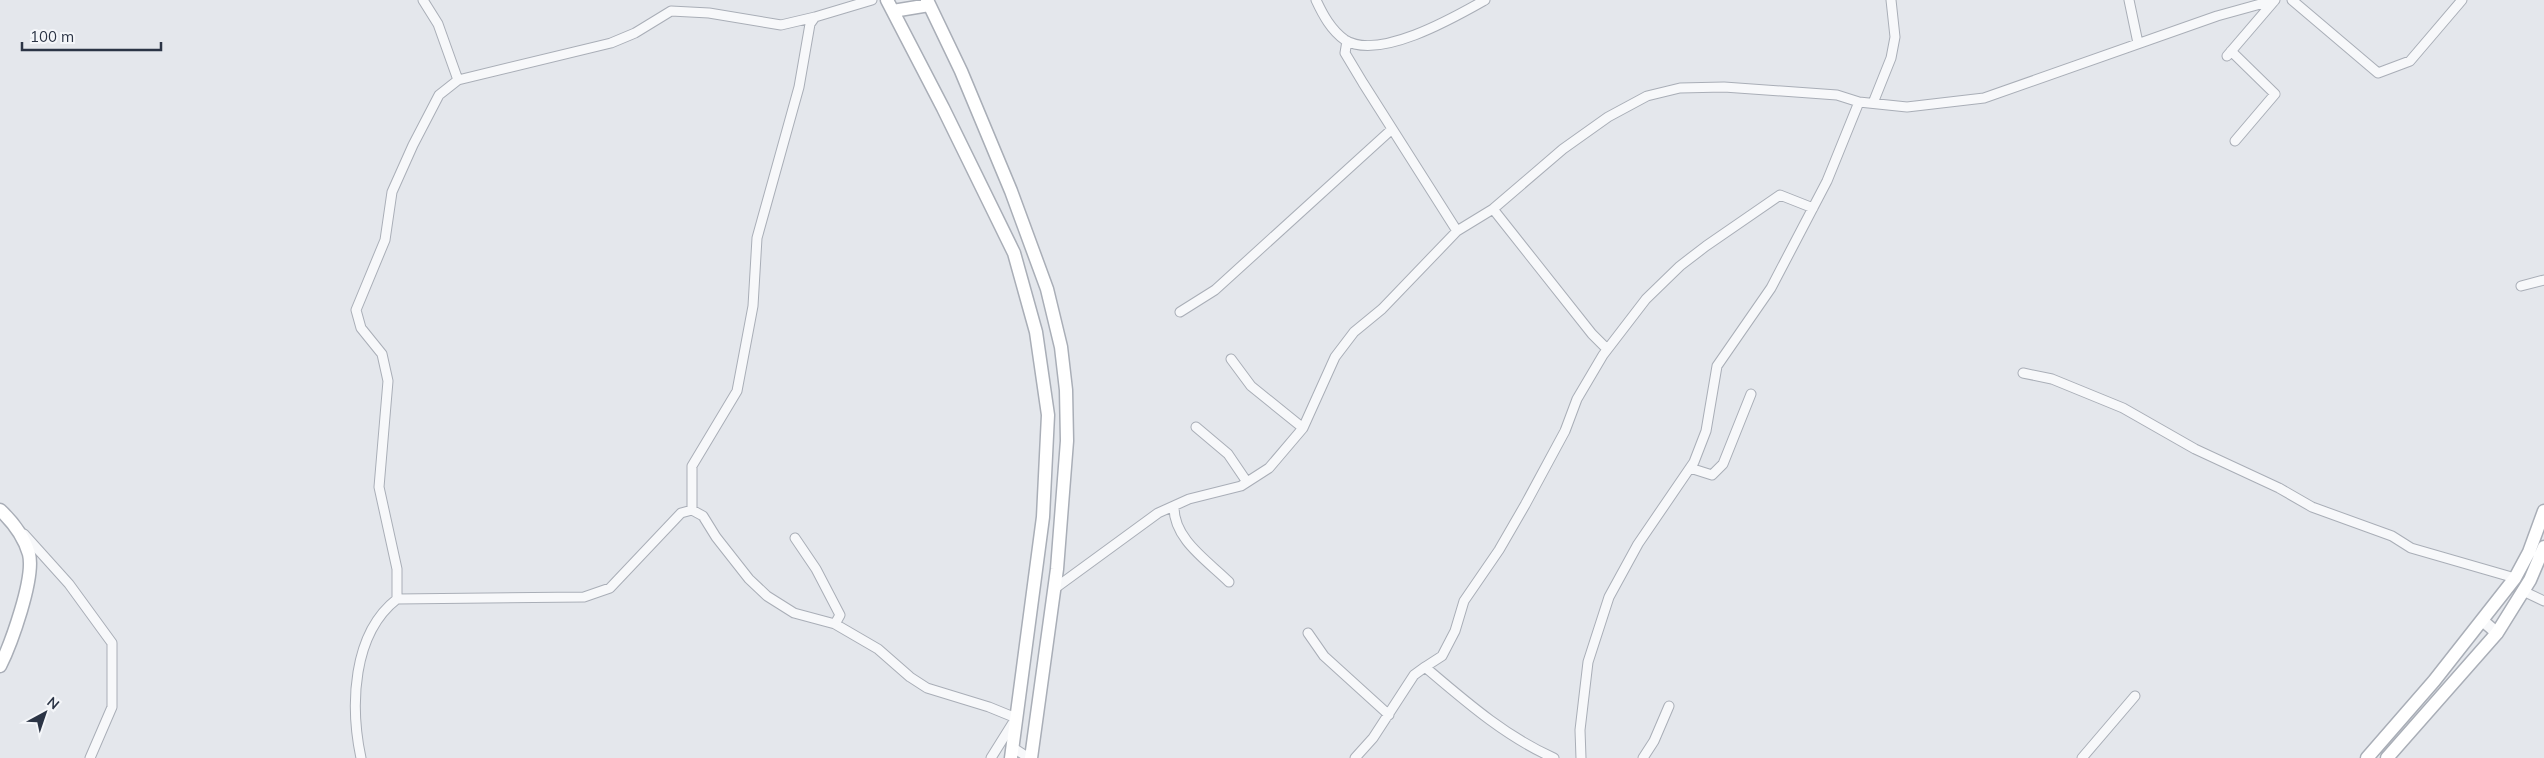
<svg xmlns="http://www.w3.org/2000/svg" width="2544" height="758" viewBox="0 0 2544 758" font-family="Mulish,sans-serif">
<rect width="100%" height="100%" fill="#e4e7ec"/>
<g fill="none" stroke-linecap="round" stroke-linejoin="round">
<g stroke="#a9aeb7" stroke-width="11">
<path id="minor" d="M423,0L438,24L458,80L611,43L635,33L671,11L709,13L781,25L815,17
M1316,0C1323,15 1331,30 1345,40C1379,61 1455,17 1485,0
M2129,0L2138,43
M2292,0L2378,73L2410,61L2462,0
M1347,41L1345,53L1363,83L1457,231
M2231,51L2275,94L2235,141
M2227,56L2275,0
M1873,103L1891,58L1895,37L1891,0
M1493,209L1592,334L1607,349
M2521,286L2544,280
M1180,312L1215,290L1391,130
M1231,359L1251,386L1303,428
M2023,373L2052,379L2123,408L2195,449L2279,488L2312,507L2392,536L2411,548L2515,578
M1196,427L1228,454L1247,482
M1690,468L1712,475L1723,464L1751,394
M1174,506C1173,539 1208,561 1229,582
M692,510V466L737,391L753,306L757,238L799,87L810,24L815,17L872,0
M24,534L69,584L112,643V707L90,758
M795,538L816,569L840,615L835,624
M1054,589L1158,513L1189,499L1241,486L1269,468L1303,428L1335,357L1354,332L1382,309L1457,231L1493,209L1563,149L1608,117L1647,96L1680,88L1724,87L1837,95L1859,102L1907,107L1984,98L2217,16L2275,0
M2523,591L2544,601
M397,599V569L379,487L388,381L382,354L361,328L356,310L385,240L392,192L413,145L439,95L458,80
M1308,633L1324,656L1389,715
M1425,667L1442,656L1455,631L1464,601L1499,550L1525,505L1565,431L1577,399L1603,355L1646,299L1680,266L1706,246L1780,195L1813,208
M1012,747L1029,758
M361,758C350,706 352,634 397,599L584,597L610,588L681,513L692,510L703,516L716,537L749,579L767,596L794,613L835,624L878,649L910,677L927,688L989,707L1016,718L991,758
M1355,758L1373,738L1414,675L1425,667C1465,701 1506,737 1554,758
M1581,758L1580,730L1588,662L1609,597L1638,544L1694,462L1706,431L1717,366L1771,288L1827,181L1859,102
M1643,758L1654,741L1669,706
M2082,758L2135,696"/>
</g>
<g stroke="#a9aeb7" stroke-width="14">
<path id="tertiary" d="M2483,621L2497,633"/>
</g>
<g stroke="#a9aeb7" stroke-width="15">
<path id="secondary" d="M887,0L943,108L1014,253L1036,332L1048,415L1043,517L1011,758
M927,0L961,71L1011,191L1047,289L1061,347L1066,390L1067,441L1057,569L1031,758
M893,11L929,5
M0,510C13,522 24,537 29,554C35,578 11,644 0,666
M2367,758L2434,681L2515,578L2529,552L2544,511
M2387,758L2497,633L2530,580L2544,547"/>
</g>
<use href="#minor" stroke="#f7f8fa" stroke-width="9"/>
<use href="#tertiary" stroke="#f7f8fa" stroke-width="11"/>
<use href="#secondary" stroke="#fff" stroke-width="12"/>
</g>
<g transform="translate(45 713) rotate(40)" stroke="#f4f6f9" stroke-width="4" paint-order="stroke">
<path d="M0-4L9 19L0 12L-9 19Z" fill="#2b3445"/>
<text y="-8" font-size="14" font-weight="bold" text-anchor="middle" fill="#2b3445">N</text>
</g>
<path d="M22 42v8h139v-8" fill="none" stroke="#2b3445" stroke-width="2.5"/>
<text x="30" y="42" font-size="15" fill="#2b3445" stroke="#f4f6f9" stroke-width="4" paint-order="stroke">100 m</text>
</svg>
